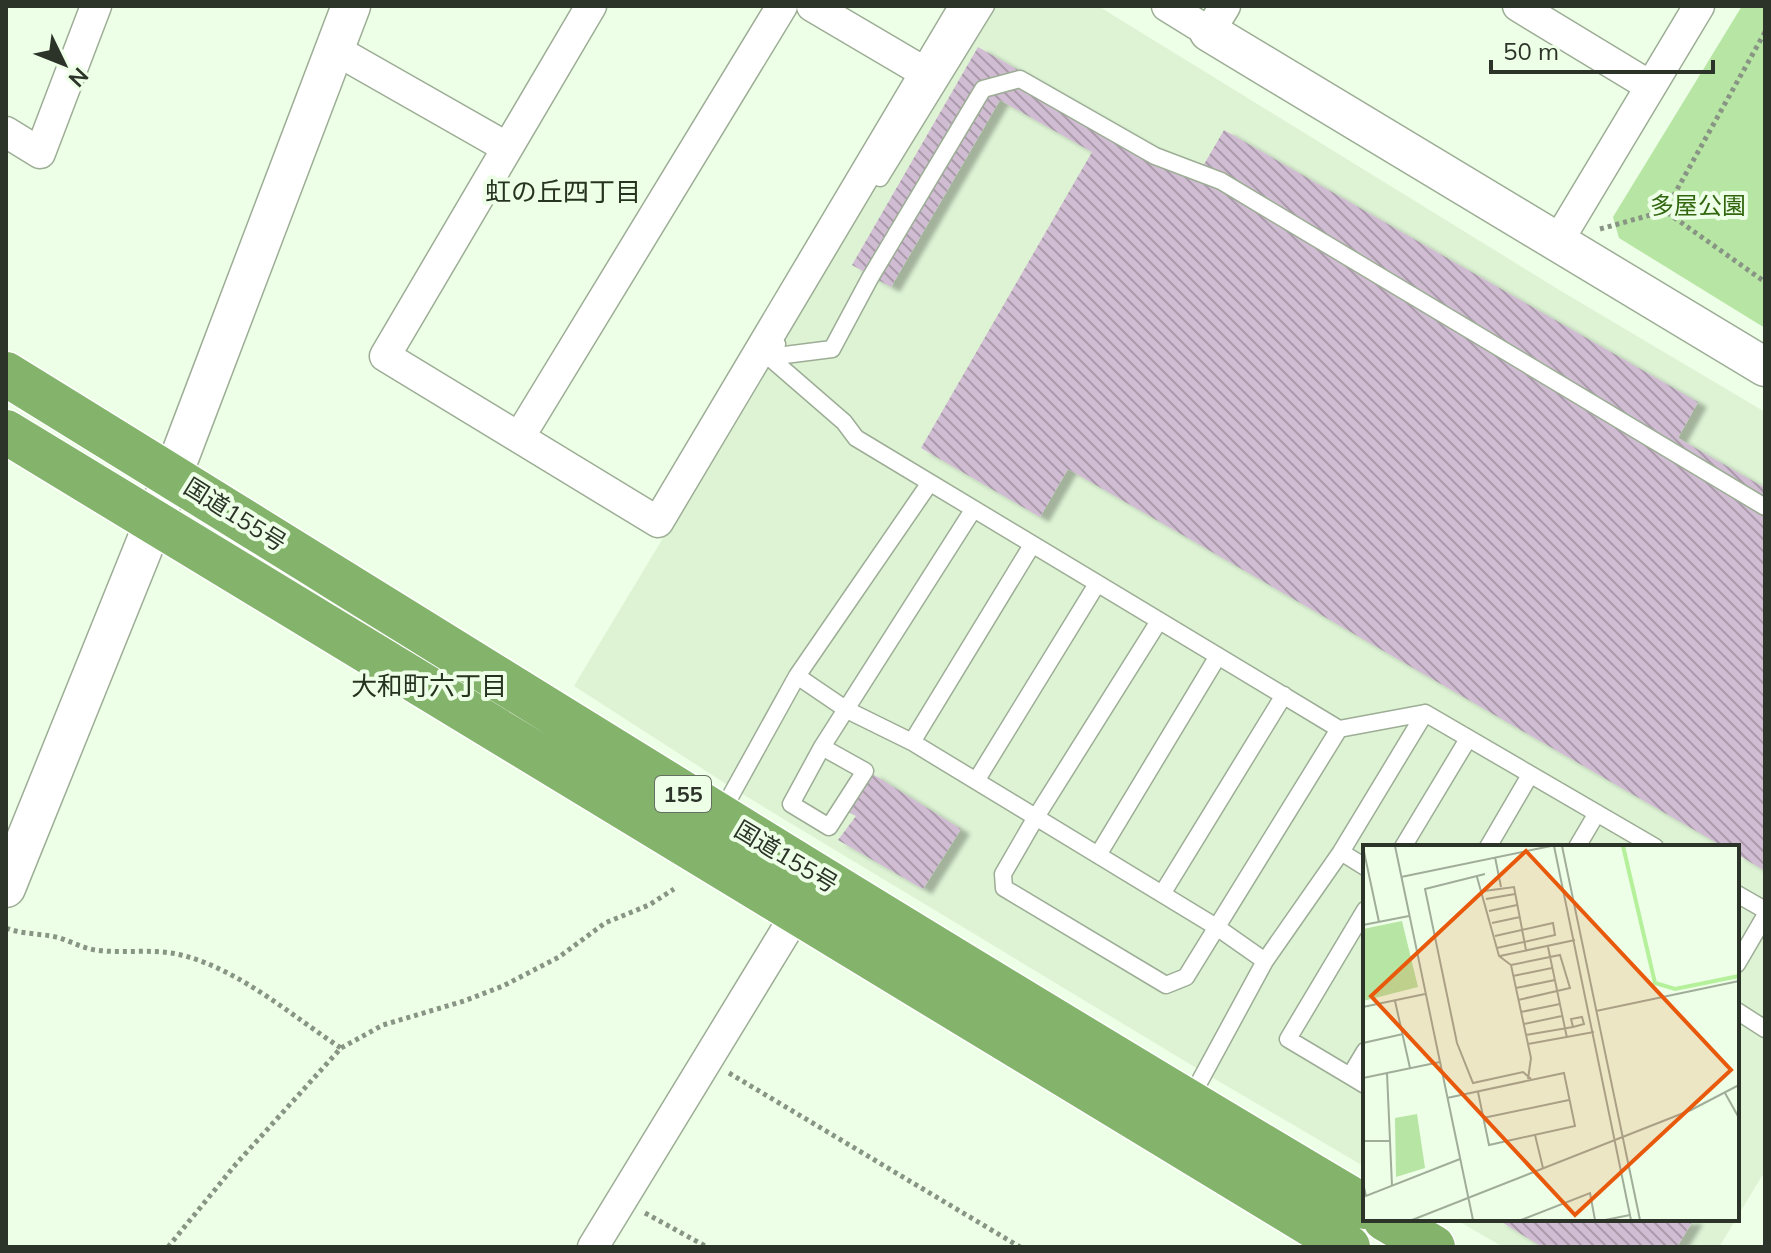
<svg xmlns="http://www.w3.org/2000/svg" width="1771" height="1253" viewBox="0 0 1771 1253" font-family="Mulish,'Noto Sans JP',sans-serif">
<defs>
<pattern id="building-back-hatch" width="6" height="6" patternUnits="userSpaceOnUse" patternTransform="scale(2)"><rect width="6" height="6" fill="#d1bdd3"/><path d="M-1 5l2 2M0 0l6 6M5-1l2 2" fill="none" stroke="#aa9aab"/></pattern>
<filter id="shadow"><feDropShadow dx="9" dy="5" stdDeviation="2" flood-color="#0004"/></filter>
</defs>
<rect width="100%" height="100%" fill="#edffe6"/>
<path fill="#ddf3d4" d="M983,6H1098L1561,291L1765,412V1171L1737,1217V847H1365V1167L1203,1072L734,789L574,686Z
M1455,1219H1736L1719,1247H1503Z"/>
<path fill="#b7e5a3" d="M1742,6H1765V328L1619,238L1613,217Z"/>
<path fill="url(#building-back-hatch)" filter="url(#shadow)" d="M978,47L1199,173L1224,130L1698,402L1678,438L1765,488V871L1737,854V847H1724L1068,469L1040,517L921,448L1092,152L1000,100L891,287L852,265Z
M871,773L961,829L923,889L838,840L856,816L848,812Z
M1497,1219H1694L1677,1247H1542Z"/>
<g fill="none" stroke-linecap="round" stroke-linejoin="round">
<g stroke="#9dad96" stroke-width="19">
<path id="service" d="M880,178L986,6
M777,344L769,357L844,422L856,438L1339,729L1425,713L1655,847
M769,357L832,349L870,278L983,89L1020,79L1155,156L1221,181L1765,507
M1159,621L1036,817L1003,874L1004,888L1166,985L1186,977L1339,729
M797,676L847,710L912,742L1218,928L1265,961
M912,742L1032,545
M822,747L865,771L829,827L791,804L822,747L973,510
M976,781L1097,584
M720,815L797,676L929,484
M1403,847L1468,739
M1488,847L1530,775
M1577,847L1597,813
M1341,852L1365,867
M1098,855L1218,656
M1162,894L1284,695
M1737,894L1765,910
M1365,910L1288,1039L1350,1076L1365,1051
M1737,964L1765,916
M1737,1011L1765,1029
M1350,1076L1365,1085
M1189,1101L1265,961L1341,852L1425,713"/>
</g>
<g stroke="#9dad96" stroke-width="33">
<path id="minor" d="M591,6L385,356L658,522L965,6
M812,6L924,72
M1167,6L1209,32L1225,6
M1518,6L1650,86
M334,49L506,147
M6,132L40,153L96,6
M1558,241L1699,6
M520,436L782,6
M593,1247L798,911"/>
</g>
<g stroke="#9dad96" stroke-width="41">
<path id="tertiary" d="M1209,32L1765,367
M6,888L172,477L351,6"/>
</g>
<g stroke="#fff" stroke-width="47">
<path id="trunk" d="M6,374C458,653 908,936 1365,1207
M6,432L1348,1247
M1385,1219L1433,1247"/>
</g>
<path stroke="#889584" stroke-width="5" stroke-dasharray="4 4" stroke-linecap="butt" d="M1765,32L1665,211L1765,282
M1600,229L1665,211
M6,928C24,935 42,933 60,938C72,942 83,948 95,950C124,954 153,948 181,955C239,969 292,1016 341,1048
M729,1073L1020,1247
M645,1213L707,1247
M168,1247L236,1164L341,1048L383,1025L464,1001L503,986L559,957L605,923L649,905L674,889"/>
<use href="#service" stroke="#fff" stroke-width="16"/>
<use href="#minor" stroke="#fff" stroke-width="30"/>
<use href="#tertiary" stroke="#fff" stroke-width="38"/>
<use href="#trunk" stroke="#84b46c" stroke-width="44"/>
</g>
<g text-anchor="middle" stroke-width="8" stroke-linejoin="round" paint-order="stroke">
<rect fill="#edffe6" stroke="#667062" stroke-width="2" x="655" y="776" width="56" height="36" rx="6"/>
<g font-size="22" font-weight="bold" fill="#2c3329">
<text x="683" y="802">155</text>
</g>
<g font-size="24" fill="#31660f" stroke="#edffe6">
<text x="1698" y="214">多屋公園</text>
</g>
<g font-size="24" fill="#2c3329" stroke="#edffe6">
<text transform="translate(235 515) rotate(32)" y="8">国道155号</text>
<text transform="translate(786 857) rotate(31)" y="8">国道155号</text>
</g>
<g font-size="26" fill="#263320" stroke="#edffe6">
<text x="563" y="201">虹の丘四丁目</text>
<text x="429" y="695">大和町六丁目</text>
</g>
</g>
<g transform="translate(1363 845)">
<rect width="376" height="376" fill="#edffe6"/>
<path d="M39,76L55,142L0,156V84ZM54,269L62,323L33,332L32,273Z" fill="#b7e5a3"/>
<path fill="none" stroke="#b5f19b" stroke-width="4" d="M260,1L292,138L312,144L376,131"/>
<path fill="none" stroke="#a0ad9a" stroke-width="2" d="M32,1L110,375M191,1L268,375M199,1L277,375M0,2L16,77M132,12L138,42M122,29L62,44L94,198L110,238L160,227L168,234M38,32L188,1M114,32L136,111L148,120L168,213L165,234M121,46L151,42L163,105M123,54L152,49M126,66L154,60M129,78L157,72M0,80L46,71M132,91L190,78L192,90L134,103M185,102L204,193M137,111L212,95M148,120L197,110L207,143L155,155M150,131L189,123M153,143L192,135M32,156L47,223M0,162L62,149M233,166L376,136M158,167L197,159M161,179L199,171M163,190L210,182L221,179L219,172L208,174L210,182M0,198L40,189M165,199L231,187M24,228L29,341M0,233L77,217M362,248L376,273M84,253L201,228L212,281L126,300L115,247M120,273L206,255M172,290L180,323M0,296H27M0,338L3,351L97,314M49,375L328,265L376,240M158,375L227,348L232,375M242,375L267,370"/>
<path fill="#e8590c" fill-opacity="0.15" stroke="#e8590c" stroke-width="4" d="M163,6L368,225L212,370L8,151Z"/>
<rect width="376" height="376" fill="none" stroke="#2c3329" stroke-width="4"/>
</g>
<rect width="1771" height="1253" fill="none" stroke="#2c3329" stroke-width="16"/>
<g transform="translate(64 64) rotate(133)" stroke="#edffe6" stroke-width="6" paint-order="stroke">
<path d="M0-6L14 30L0 20L-14 30Z" fill="#2c3329"/>
<text y="-12" font-size="22" font-weight="bold" text-anchor="middle" fill="#2c3329">N</text>
</g>
<path d="M1491 60v12h222v-12" fill="none" stroke="#2c3329" stroke-width="4"/>
<text x="1503" y="60" font-size="24" fill="#2c3329" stroke="#edffe6" stroke-width="6" paint-order="stroke">50 m</text>
</svg>
